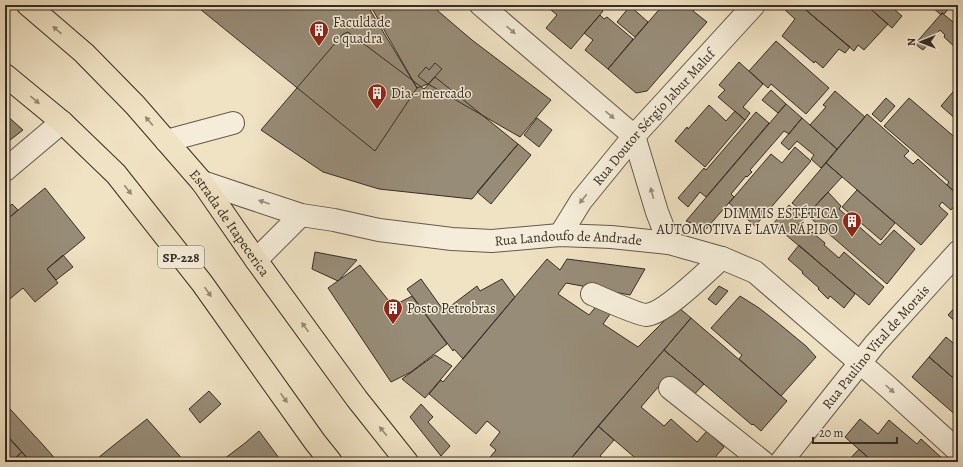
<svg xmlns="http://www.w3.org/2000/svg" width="963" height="467" viewBox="0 0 963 467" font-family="Alegreya,serif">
<rect width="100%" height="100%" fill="#f0e3c4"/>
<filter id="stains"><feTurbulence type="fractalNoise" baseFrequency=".005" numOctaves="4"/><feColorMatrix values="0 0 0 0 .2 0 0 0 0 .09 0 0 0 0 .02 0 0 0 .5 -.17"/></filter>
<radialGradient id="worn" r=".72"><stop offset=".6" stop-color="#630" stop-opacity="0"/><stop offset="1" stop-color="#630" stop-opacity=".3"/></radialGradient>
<path fill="#978c77" stroke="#372d24" d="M195,5H367L417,88L375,151Z
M370,5H431L472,40L551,100L520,137L428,84L417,88Z
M545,5H601L599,7L603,11L571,49L546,28L557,15Z
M663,5H699L693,11L707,22L647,91L636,93L608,69Z
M788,5H800L850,47L845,53L839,49L823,68L815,61L814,63L782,36L795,19L784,9Z
M800,5H866L888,24L864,50L858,45L854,51Z
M866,5H889L902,16L892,28Z
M930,5H952L944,14L942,13L941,15Z
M630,6L648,22L635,37L617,22Z
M942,13L958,26V48L957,49L944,37L945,35L940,30L923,50L915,44Z
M600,15L604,19L607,17L633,39L608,69L585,50L593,40L584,33Z
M348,32L424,89L435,77L518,144L472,199L379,189L323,172L261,130L343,34Z
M776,41L829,88L806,114L771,84L768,88L749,71Z
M739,62L763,84L743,107L750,113L745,120L718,97L725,90L719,85Z
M435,63L442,69L428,84L418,76L426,67L429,70Z
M958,86V121L941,106Z
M771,90L786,104L778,113L762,100Z
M835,91L865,117L837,149L810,125L826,107L823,105Z
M886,98L895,106L881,122L872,114Z
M909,98L958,140V195L947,185L949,182L884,126Z
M786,104L802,118L789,134L784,131L750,170L752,172L747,177L746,176L731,194L734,197L706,229L686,221Z
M709,105L726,121L735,111L745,120L705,167L675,141L687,127L688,129Z
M756,112L769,123L706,197L700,192L688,207L678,198L704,168L706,170Z
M5,114L23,130L5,144Z
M867,114L909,151L904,156L913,164L918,159L958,195V202L951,210L942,202L939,206L948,214L921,245L826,163Z
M537,118L552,130L539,147L524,135Z
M802,118L837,149L821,168L811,159L814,155L797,141L789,150L781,143Z
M518,144L531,155L491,204L477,192Z
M795,147L811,161L755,226L729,203L771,154L782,163Z
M826,163L842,177L807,215L792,203Z
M45,188L85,238L47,269L58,283L35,302L23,288L5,303V221Z
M857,190L895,223L881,240L842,207Z
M828,192L841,206L839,209L880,245L894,230L915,249L887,284L807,215Z
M12,204L18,210L5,221V211Z
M789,205L804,218L797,227L806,234L808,232L810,234L812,232L825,243L824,245L839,258L844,252L884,287L869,305L773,224Z
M799,245L855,294L844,308L830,296L828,299L818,289L819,288L802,273L803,272L788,259Z
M315,252L357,260L338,281L312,269Z
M63,255L73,267L56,280L47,269Z
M547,259L560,270L567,259L645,269L630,295L566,283L558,294L589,315L599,303L613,310L603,324L638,347L678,307L691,318L568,462H486L496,450L490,445L500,432L487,421L476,434L429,394L441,380L443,382Z
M360,265L393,306L412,296L447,344L411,372L391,382L328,288Z
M421,279L444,311L477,286L480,291L502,279L515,297L463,359L454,349L453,351L407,289Z
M719,286L728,291L716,305L708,299Z
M740,296L759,308L777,322L806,346L816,357L781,396L739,359L742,355L711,328Z
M958,304V328L955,325L957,323L948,315Z
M691,318L787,401L761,431L753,424L752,425L664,350Z
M946,337L958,347V382L929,357Z
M664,350L704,384L690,399L666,378L641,407L664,426L671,419L697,442L707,431L724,447L711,462H640L598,426Z
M435,355L452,366L425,398L402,379Z
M929,357L958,382V417L912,377Z
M209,391L221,404L200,423L189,409Z
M421,404L433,417L428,422L450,446L441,456L410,417Z
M10,409L44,446L58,462H31L16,446L5,433V413Z
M147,419L185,462H93L114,445Z
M860,419L878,434L889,420L917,444L921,439L943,459L940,462H873L845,437Z
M598,426L614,440L600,456L607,462H568Z
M259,431L282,462H220L245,443Z
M5,433L22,452L11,462H5Z
M859,449L873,462H847Z
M22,452L31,462H11Z"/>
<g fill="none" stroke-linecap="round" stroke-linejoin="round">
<g stroke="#655a4c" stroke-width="24">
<g id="minor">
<path d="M481,5L634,136L657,212L669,243"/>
<path d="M166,141L233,123"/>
<path d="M5,170L62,122"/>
<path id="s1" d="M202,182L301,215L334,220L379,230L452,239L492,241L560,235L611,237L669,243L722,258L755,272L888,387L958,451"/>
<path id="s2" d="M560,235L581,201L634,136L754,5"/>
<path d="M256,260L301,215"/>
<path d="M592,294C601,298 639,315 646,315C665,314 707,271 722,258"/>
<path d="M670,388L763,462"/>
<path id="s3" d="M781,462L875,344L958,252"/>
</g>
</g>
<g stroke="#372d24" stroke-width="24">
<g id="major">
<path id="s4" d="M28,5L84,53L135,105L202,182L256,260L357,399L407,462"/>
<path d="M5,75L62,122L116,174L202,283L315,442L331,462"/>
</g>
</g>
<use href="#minor" stroke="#f5edd9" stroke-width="22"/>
<use href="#major" stroke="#f0e3c4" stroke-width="22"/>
</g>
<defs><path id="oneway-solid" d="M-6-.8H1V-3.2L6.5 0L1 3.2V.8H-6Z"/></defs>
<g fill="#948874">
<use href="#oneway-solid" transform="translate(57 30) rotate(-139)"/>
<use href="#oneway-solid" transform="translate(35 100) rotate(40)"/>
<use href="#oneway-solid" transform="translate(149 121) rotate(-131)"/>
<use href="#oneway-solid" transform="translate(128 190) rotate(52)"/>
<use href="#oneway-solid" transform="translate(208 292) rotate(55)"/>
<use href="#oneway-solid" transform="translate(305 327) rotate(-126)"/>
<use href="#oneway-solid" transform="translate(284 398) rotate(55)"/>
<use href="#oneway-solid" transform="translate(383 431) rotate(-129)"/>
</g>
<g fill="#968d7e">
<use href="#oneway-solid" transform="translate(511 30) rotate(41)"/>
<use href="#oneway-solid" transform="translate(610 115) rotate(41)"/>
<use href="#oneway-solid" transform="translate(652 193) rotate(-105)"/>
<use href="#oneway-solid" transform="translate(583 199) rotate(128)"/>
<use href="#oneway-solid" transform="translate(264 202) rotate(-161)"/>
<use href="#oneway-solid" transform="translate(890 389) rotate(42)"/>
</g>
<defs>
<g id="building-pin" transform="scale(1)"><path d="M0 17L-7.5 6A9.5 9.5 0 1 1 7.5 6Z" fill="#8f2418" stroke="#f5edd9"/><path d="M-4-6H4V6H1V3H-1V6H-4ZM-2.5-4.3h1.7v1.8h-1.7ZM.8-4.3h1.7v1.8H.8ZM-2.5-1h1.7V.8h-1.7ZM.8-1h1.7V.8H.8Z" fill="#fff"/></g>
</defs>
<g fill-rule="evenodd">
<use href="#building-pin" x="319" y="30"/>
<use href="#building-pin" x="377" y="93"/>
<use href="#building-pin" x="852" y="221"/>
<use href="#building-pin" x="393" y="308"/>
</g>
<g text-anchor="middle" stroke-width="3" stroke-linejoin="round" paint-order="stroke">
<rect fill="#f5edd9" stroke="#70675a" stroke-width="1" x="158" y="246" width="46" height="22" rx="3"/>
<g font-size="13" font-weight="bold" fill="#372d24">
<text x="181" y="262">SP-228</text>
</g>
<g font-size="14" fill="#372d24" stroke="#f5edd9" text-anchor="start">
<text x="333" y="27">Faculdade<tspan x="333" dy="16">e quadra</tspan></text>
<text x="391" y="98">Dia - mercado</text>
<text x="838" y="218" text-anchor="end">DIMMIS ESTÉTICA<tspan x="838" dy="16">AUTOMOTIVA E LAVA RÁPIDO</tspan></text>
<text x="407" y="313">Posto Petrobras</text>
</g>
<g font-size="14" fill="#372d24" stroke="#f5edd9">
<text dy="5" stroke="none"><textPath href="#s2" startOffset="151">Rua Doutor Sérgio Jabur Maluf</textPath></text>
<text dy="5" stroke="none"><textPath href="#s4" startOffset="298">Estrada de Itapecerica</textPath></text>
<text dy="5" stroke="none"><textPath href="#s1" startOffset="374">Rua Landoufo de Andrade</textPath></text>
<text dy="5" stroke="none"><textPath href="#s3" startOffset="149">Rua Paulino Vital de Morais</textPath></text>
</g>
</g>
<rect width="963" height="467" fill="none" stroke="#f0e3c4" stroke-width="20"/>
<rect x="6" y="6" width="951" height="455" fill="none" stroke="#372d24" stroke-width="2"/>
<rect x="10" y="10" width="943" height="447" fill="none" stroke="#372d24"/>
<g transform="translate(921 42) rotate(269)" stroke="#f5edd9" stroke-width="3" paint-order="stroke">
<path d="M0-3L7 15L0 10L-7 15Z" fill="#372d24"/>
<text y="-6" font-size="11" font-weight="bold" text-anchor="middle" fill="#372d24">N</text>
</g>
<path d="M813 437v6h84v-6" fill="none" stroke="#372d24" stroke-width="2"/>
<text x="819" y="437" font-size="12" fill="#372d24" stroke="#f5edd9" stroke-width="3" paint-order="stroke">20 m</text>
<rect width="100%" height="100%" filter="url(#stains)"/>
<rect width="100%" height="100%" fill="url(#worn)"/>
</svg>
